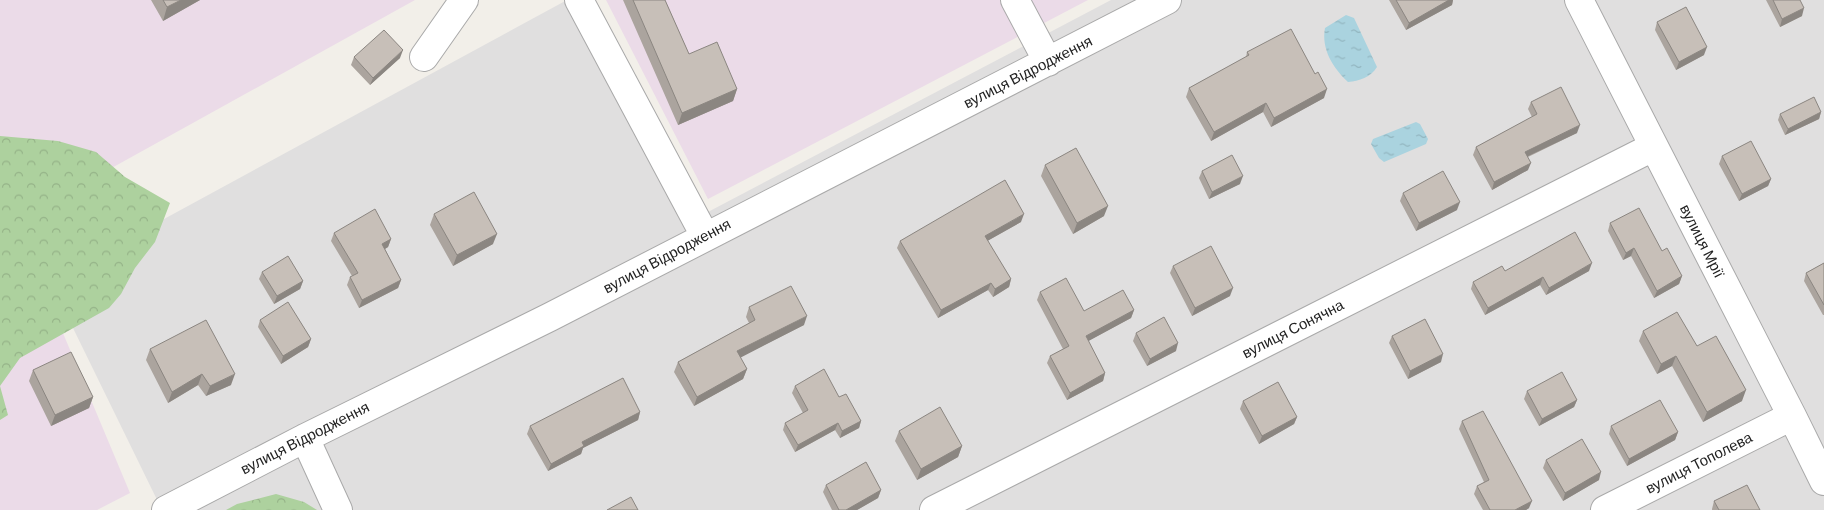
<svg xmlns="http://www.w3.org/2000/svg" width="1824" height="510" viewBox="0 0 1824 510" font-family="Barlow,sans-serif">
<defs>
<pattern id="forest-crowns" width="20" height="18" patternUnits="userSpaceOnUse" patternTransform="scale(1.25)"><rect width="20" height="18" fill="#add19e"/><path d="M2 6a3 3 0 1 1 6 0M12 15a3 3 0 1 1 6 0" fill="none" stroke="#95b388"/></pattern>
<pattern id="water-ripples" width="26" height="14" patternUnits="userSpaceOnUse" patternTransform="scale(1.25)"><rect width="26" height="14" fill="#aad3df"/><path d="M2 4q2-2 4 0t4 0M15 11q2-2 4 0t4 0" fill="none" stroke="#92b5bf"/></pattern>
</defs>
<rect width="100%" height="100%" fill="#f2efe9"/>
<path fill="#e0dfdf" d="M567,0L687,223L1111,0H1824V510H162L50,281Z"/>
<path fill="#ebdbe8" d="M0,0H415L16,221L130,493L97,510H0Z
M606,0H1088L708,199Z"/>
<path fill="url(#forest-crowns)" d="M0,136L58,141L96,152L125,177L170,203L155,242L135,268L121,294L109,308L20,358L0,386L8,415L0,420Z
M276,494L304,502L317,510H226L237,504Z"/>
<path fill="url(#water-ripples)" d="M1346,15L1354,18L1377,67C1371,77 1359,81 1348,82C1333,68 1321,49 1325,28Z
M1416,122L1420,124L1428,139L1426,144L1384,162L1379,158L1371,144L1373,139Z"/>
<g fill="none" stroke-linecap="round" stroke-linejoin="round">
<g stroke="#a9a9a9" stroke-width="30">
<path id="minor" d="M579,0L705,236
M1015,0L1048,62
M1579,0L1792,416L1824,481
M424,57L464,0
M305,438L338,510
M166,510L305,438L550,317L1167,0
M934,510L1653,147
M1605,510L1792,416"/>
</g>
<use href="#minor" stroke="#fff" stroke-width="28"/>
</g>
<path fill="#aba49e" d="M151,0H200L163,21Z
M623,0H665L689,54L737,89L733,101L678,125Z
M1389,0H1453L1452,5L1406,30Z
M1766,0H1800L1802,16L1780,27Z
M1657,22L1704,55L1676,70L1655,30Z
M1247,52L1324,98L1271,127L1263,112L1211,141L1186,97L1189,88L1246,57Z
M354,57L400,58L370,85L351,65Z
M1531,102L1577,133L1528,157V170L1492,190L1473,155L1476,147L1532,117L1528,109Z
M1821,112L1819,119L1785,135L1778,120L1780,114Z
M1722,156L1771,179L1768,186L1739,201L1719,164Z
M1045,165L1104,216L1073,234L1041,176Z
M1202,171L1240,184L1209,199L1199,178Z
M1403,193L1457,210L1416,231L1400,201Z
M434,214L493,244L453,266L430,225Z
M1021,222L987,241L1011,279L1009,287L993,297L988,290L938,318L897,248L900,241Z
M1610,223L1662,251L1682,276L1679,284L1654,298L1631,256L1623,260L1608,231Z
M334,233L391,239L388,247L385,249L401,280L398,288L359,308L347,285L350,277L352,276L331,241Z
M1824,263V315H1823L1804,281L1806,273Z
M1173,266L1230,296L1192,316L1170,273Z
M1505,271H1589L1546,295L1540,285L1485,315L1471,289L1473,282Z
M262,272L303,281L300,289L274,304L259,279Z
M1040,292L1084,311L1134,310L1131,318L1088,341L1105,373L1103,381L1067,400L1047,363L1050,356L1063,349L1037,300Z
M749,307L804,325L740,357L747,369L743,379L694,406L674,372L678,362L749,323L746,317Z
M260,320L311,339L308,347L281,364L258,327Z
M1643,331L1697,346L1742,401L1703,422L1672,366L1657,374L1639,341Z
M1136,333L1176,351L1147,366L1133,341Z
M1392,336L1441,362L1408,379L1389,343Z
M150,349L231,385L206,396L198,385L168,403L146,360Z
M33,370L93,397L89,408L51,426L29,381Z
M795,386L839,397L861,421L859,428L840,438L835,430L795,452L783,430L785,423L803,413L792,393Z
M1527,391L1577,400L1574,407L1539,426L1524,399Z
M1243,401L1297,417L1294,424L1259,444L1240,409Z
M640,412L638,420L583,448L581,454L548,471L527,434L530,426Z
M1462,421L1529,508L1526,510H1483L1474,494L1477,486L1484,482L1459,429Z
M1611,426L1678,432L1675,440L1627,466L1609,434Z
M899,431L962,446L958,457L917,480L895,441Z
M1546,460L1599,480L1563,501L1543,468Z
M826,485L881,490L878,498L857,510H832L823,492Z
M1714,501L1760,510H1712V509Z"/>
<path fill="#8b8681" d="M181,0H200L163,21L167,7Z
M1449,0H1453L1452,5L1406,30L1409,23Z
M1804,8L1802,16L1780,27L1782,19Z
M1707,47L1704,55L1676,70L1679,62Z
M403,50L400,58L370,85L373,78Z
M737,89L733,101L678,125L682,113Z
M1327,89L1324,98L1271,127L1274,118Z
M1266,103L1263,112L1211,141L1214,132Z
M1821,112L1819,119L1785,135L1788,129Z
M1580,125L1577,133L1522,159L1525,152Z
M1531,163L1528,170L1492,190L1494,182Z
M1243,176L1240,184L1209,199L1212,192Z
M1771,179L1768,186L1739,201L1742,194Z
M1460,202L1457,210L1416,231L1419,223Z
M1108,206L1104,216L1073,234L1077,223Z
M1024,214L1021,222L982,244L985,236Z
M497,234L493,244L453,266L457,255Z
M391,239L388,247L380,252L382,244Z
M1634,248L1631,256L1623,260L1626,253Z
M1592,263L1589,271L1546,295L1549,288Z
M1682,276L1679,284L1654,298L1657,291Z
M1543,277L1540,285L1485,315L1488,308Z
M1011,279L1009,287L993,297L995,289Z
M401,280L398,288L359,308L362,300Z
M303,281L300,289L274,304L277,296Z
M991,283L988,290L938,318L941,310Z
M1233,288L1230,296L1192,316L1195,308Z
M1134,310L1131,318L1083,344L1086,336Z
M807,316L804,325L734,361L737,351Z
M311,339L308,347L281,364L283,356Z
M1178,343L1176,351L1147,366L1150,359Z
M1443,354L1441,362L1408,379L1410,371Z
M1676,356L1672,366L1657,374L1661,364Z
M747,369L743,379L694,406L697,397Z
M1105,373L1103,381L1067,400L1070,393Z
M202,374L198,385L168,403L172,392Z
M235,374L231,385L206,396L210,386Z
M1746,390L1742,401L1703,422L1707,412Z
M93,397L89,408L51,426L55,415Z
M1577,400L1574,407L1539,426L1542,419Z
M640,412L638,420L583,448L581,454L548,471L551,464L582,442Z
M1297,417L1294,424L1259,444L1262,436Z
M861,421L859,428L840,438L842,431Z
M838,423L835,430L795,452L798,445Z
M1678,432L1675,440L1627,466L1629,459Z
M962,446L958,457L917,480L921,469Z
M1601,472L1599,480L1563,501L1565,493Z
M881,490L878,498L857,510H846Z
M1532,501L1529,508L1526,510H1515Z"/>
<path fill="#c7bfb8" stroke="#8b8681" d="M163,0H181L167,7Z
M633,0H665L689,54L717,42L737,89L682,113Z
M1396,0H1449L1409,23Z
M1773,0H1800L1804,8L1782,19Z
M1686,7L1707,47L1679,62L1657,22Z
M1291,29L1315,74L1318,72L1327,89L1274,118L1266,103L1214,132L1189,88L1249,55L1247,52Z
M384,30L403,50L373,78L354,57Z
M1561,87L1580,125L1525,152L1531,163L1494,182L1476,147L1537,114L1531,102Z
M1814,97L1821,112L1788,129L1780,114Z
M1751,141L1771,179L1742,194L1722,156Z
M1076,148L1108,206L1077,223L1045,165Z
M1232,155L1243,176L1212,192L1202,171Z
M1443,171L1460,202L1419,223L1403,193Z
M1005,180L1024,214L985,236L1011,279L995,289L991,283L941,310L900,241Z
M474,192L497,234L457,255L434,214Z
M1639,208L1662,251L1667,248L1682,276L1657,291L1634,248L1626,253L1610,223Z
M375,209L391,239L382,244L401,280L362,300L350,277L358,273L334,233Z
M1575,232L1592,263L1549,288L1543,277L1488,308L1473,282L1502,266L1505,271Z
M1211,246L1233,288L1195,308L1173,266Z
M288,256L303,281L277,296L262,272Z
M1824,263V305L1806,273Z
M1066,278L1084,311L1123,290L1134,310L1086,336L1105,373L1070,393L1050,356L1069,346L1040,292Z
M791,286L807,316L737,351L747,369L697,397L678,362L755,320L749,307Z
M288,302L311,339L283,356L260,320Z
M1677,312L1697,346L1716,336L1746,390L1707,412L1676,356L1661,364L1643,331Z
M1164,317L1178,343L1150,359L1136,333Z
M1425,319L1443,354L1410,371L1392,336Z
M206,320L235,374L210,386L202,374L172,392L150,349Z
M71,352L93,397L55,415L33,370Z
M824,369L839,397L846,394L861,421L842,431L838,423L798,445L785,423L808,410L795,386Z
M1562,372L1577,400L1542,419L1527,391Z
M623,378L640,412L582,442L584,446L551,464L530,426Z
M1278,382L1297,417L1262,436L1243,401Z
M1660,400L1678,432L1629,459L1611,426Z
M940,407L962,446L921,469L899,431Z
M1483,411L1532,501L1515,510H1490L1477,486L1489,480L1462,421Z
M1582,439L1601,472L1565,493L1546,460Z
M866,462L881,490L846,510H839L826,485Z
M1747,485L1760,510H1719L1714,501Z
M631,497L638,510H607Z"/>
<g text-anchor="middle" stroke-width="4" stroke-linejoin="round" paint-order="stroke">
<g font-size="15" fill="#222" stroke="#fff">
<text transform="translate(1028 72) rotate(-27)" y="5">вулиця Відродження</text>
<text transform="translate(1702 241) rotate(63)" y="5">вулиця Мрії</text>
<text transform="translate(667 256) rotate(-28)" y="5">вулиця Відродження</text>
<text transform="translate(1293 329) rotate(-27)" y="5">вулиця Сонячна</text>
<text transform="translate(305 438) rotate(-27)" y="5">вулиця Відродження</text>
<text transform="translate(1699 463) rotate(-27)" y="5">вулиця Тополева</text>
</g>
</g>
</svg>
